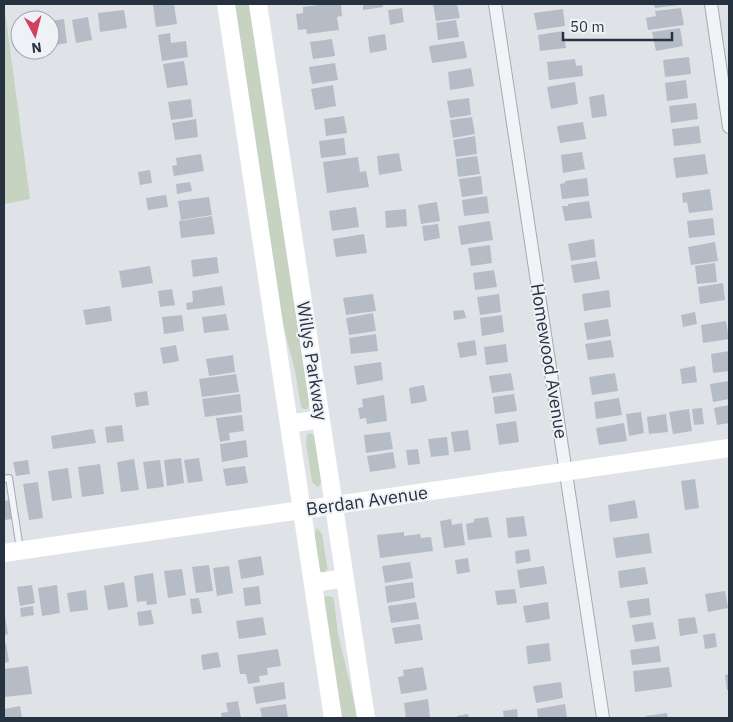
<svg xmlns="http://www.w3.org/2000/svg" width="733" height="722" viewBox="0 0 733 722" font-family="'IBM Plex Sans',sans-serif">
<rect width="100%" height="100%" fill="#dfe3e8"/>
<path fill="#c5d3c0" d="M4,4L30,199L4,204Z
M233,4H249L309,402L308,409H304L301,407L295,371L280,313Z
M310,433L315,436L322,482L318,487L312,482L306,443L307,435Z
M317,528L322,534L327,566L328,568L325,572L319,571L314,534Z
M327,596L333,597L334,600L338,634L358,718H340L323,599Z"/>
<path fill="#b6bcc5" d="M174,4L177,24L156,27L153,5Z
M327,4H341L342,16L337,17L339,30L307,34L306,29L298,30L296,14L303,13V7Z
M363,4H383V7L363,10Z
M433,4H457L460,18L436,21Z
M654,4H679V5L655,8Z
M402,8L404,22L390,25L388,10Z
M681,8L684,25L648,30L646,18L656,16L655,11Z
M563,9L565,26L537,30L534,13Z
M124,10L127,28L100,32L98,13Z
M88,17L92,40L76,43L72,20Z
M64,19L67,43L50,46V21Z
M456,20L459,37L438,40L436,23Z
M680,28L683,46L656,51L652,32Z
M563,31L566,48L540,51L538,35Z
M170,33L171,43L186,41L188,57L162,61L158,35Z
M385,34L387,50L370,53L368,37Z
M332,39L335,56L313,59L310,42Z
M464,41L467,58L432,63L429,46Z
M689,57L691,74L665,77L663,60Z
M575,59L576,66L582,65L583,76L549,80L547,62Z
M184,61L188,85L167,88L163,64Z
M335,63L338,80L312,84L309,67Z
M471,68L474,86L450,90L448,72Z
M686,80L688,98L667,101L665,83Z
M575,82L578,104L551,109L547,87Z
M333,85L336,106L315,110L311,89Z
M604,94L607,116L592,118L589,97Z
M469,98L471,115L450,118L447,101Z
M191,99L193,117L171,120L168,102Z
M696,103L698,119L671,123L669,106Z
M344,116L347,133L326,136L324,119Z
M472,117L475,134L453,138L450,120Z
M196,119L198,137L175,140L172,123Z
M583,122L586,139L560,143L557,126Z
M699,126L701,143L674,146L672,129Z
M475,136L477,154L456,157L453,140Z
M344,138L346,155L321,158L319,141Z
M582,152L585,169L563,173L561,155Z
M399,153L402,171L379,175L377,156Z
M201,154L204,171L174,176L172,166L177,165L176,158Z
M705,154L708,174L676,178L673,158Z
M477,156L480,174L458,177L456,159Z
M358,157L360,172L366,171L369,187L327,193L323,162Z
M150,170L152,183L140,185L138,172Z
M481,176L483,194L462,197L459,179Z
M587,178L589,196L562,199L560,184L565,183V181Z
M190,182L192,191L177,194L176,184Z
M710,189L713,210L689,213L687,202L683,203L682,193Z
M166,195L168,207L148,210L146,198Z
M487,196L489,213L464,216L462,200Z
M209,197L212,215L181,220L178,201Z
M589,201L592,218L565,221L562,206H568V204Z
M437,202L440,221L421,224L418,205Z
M356,207L359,227L332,231L329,211Z
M406,209L407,226L386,228L385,211Z
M212,216L215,234L181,238L179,221Z
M713,218L715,235L689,238L687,221Z
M490,221L493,240L461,245L458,226Z
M438,224L440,238L424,241L422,226Z
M364,234L367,253L336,257L333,239Z
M594,239L596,257L571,261L568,244Z
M715,242L718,261L691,265L688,247Z
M490,245L492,263L471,266L468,248Z
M217,257L219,273L193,277L191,260Z
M597,261L600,279L574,283L571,265Z
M715,263L717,282L697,284L695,266Z
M150,266L153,283L122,288L119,271Z
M494,270L497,287L475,290L473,273Z
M723,283L725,300L700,304L698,287Z
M222,286L225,305L187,310L186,303L193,302L192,291Z
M172,289L175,305L160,307L158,291Z
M609,290L611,307L584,311L582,294Z
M373,294L376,311L346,315L343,298Z
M499,294L501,312L480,315L477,297Z
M110,306L112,321L86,325L83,310Z
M464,310L466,318L454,320L453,311Z
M695,312L697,324L683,327L681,315Z
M373,313L376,331L349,335L346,318Z
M226,314L229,330L204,333L202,317Z
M182,315L184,331L164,334L162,317Z
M502,315L504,332L482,336L480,318Z
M608,319L611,336L587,340L584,323Z
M726,321L729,339L703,343L701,325Z
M376,334L378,351L351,354L349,338Z
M475,340L477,355L460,358L457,343Z
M611,340L614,357L588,360L585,344Z
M506,344L508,362L486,365L484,347Z
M176,345L179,361L163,364L160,348Z
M729,351V371L713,373L711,354Z
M233,355L235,372L209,376L206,359Z
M381,362L383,380L357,385L354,366Z
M695,366L697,382L682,384L680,369Z
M511,373L514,390L492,393L489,376Z
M615,373L618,391L592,395L589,377Z
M236,374L239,392L202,397L199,379Z
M729,381V399L713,402L710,384Z
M424,385L427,401L411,404L409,388Z
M147,391L149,405L136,407L134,393Z
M240,394L242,412L205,417L202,399Z
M514,394L517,411L495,414L493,397Z
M384,395L387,421L367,424L366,418L360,419L358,408L363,407L362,399Z
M619,398L622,415L596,419L594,402Z
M729,405V423L717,425L714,408Z
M702,408L704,424L694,425L692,409Z
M689,409L692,431L673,434L669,412Z
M641,412L644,433L629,436L626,414Z
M666,414L668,432L649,434L647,417Z
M242,415L244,431L229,433L230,440L220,442L216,418Z
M516,421L519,442L499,445L496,424Z
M624,423L627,441L599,445L596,428Z
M122,425L124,441L107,443L105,427Z
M93,429L96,443L53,449L51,436Z
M468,430L471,450L454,452L451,432Z
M390,432L393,449L366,453L364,435Z
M447,437L449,455L431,457L428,439Z
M246,440L248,457L222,462L220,444Z
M418,449L420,464L408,465L406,450Z
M393,452L396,468L370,472L367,456Z
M181,458L184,483L167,486L164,460Z
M199,458L203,481L188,483L184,460Z
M134,459L139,490L121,492L117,462Z
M28,460L30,474L16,476L13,462Z
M160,460L164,487L147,489L143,462Z
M100,464L104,494L82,497L78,467Z
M245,466L248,483L226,486L223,469Z
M68,468L72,498L52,501L48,471Z
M695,479L699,508L685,510L681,481Z
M38,482L43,518L29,520L23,484Z
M10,500L13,519L4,520V501Z
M635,500L638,518L610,522L608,505Z
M524,516L527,536L508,538L506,518Z
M488,517L492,537L468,540L466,524L474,522V519Z
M451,519L452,525L462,523L465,545L444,548L440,521Z
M404,532V536L420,534L421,538L431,537L433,551L380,558L377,535Z
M649,533L652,553L616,558L613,538Z
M529,549L531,561L516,564L515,551Z
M261,556L264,575L241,579L238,560Z
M468,558L470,572L457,574L455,560Z
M410,562L413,578L385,583L382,566Z
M209,565L213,591L196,593L192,567Z
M229,566L233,593L217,596L213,568Z
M544,566L547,584L520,588L517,570Z
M645,567L648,584L620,588L618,571Z
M182,569L186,595L168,598L164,571Z
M153,573L157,604L147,605L146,601L137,602L134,576Z
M124,582L128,607L108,610L104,586Z
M413,582L415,598L387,603L385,586Z
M32,585L35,603L20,606L17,587Z
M57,585L60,613L42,616L38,588Z
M259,586L261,604L245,606L243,588Z
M515,589L517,603L497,605L495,591Z
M86,590L88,610L70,612L67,593Z
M725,591L728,608L708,612L705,594Z
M199,598L202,613L192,614L190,599Z
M649,598L651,615L630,618L627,601Z
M416,602L419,619L391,623L388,606Z
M548,602L550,619L526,623L523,606Z
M33,606L34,615L21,617L20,608Z
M151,610L154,624L139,626L137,612Z
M4,616H5L8,634L4,635Z
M263,617L266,635L239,639L236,621Z
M695,617L698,633L680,636L678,619Z
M653,622L656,639L635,642L632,625Z
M420,624L423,640L395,644L392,628Z
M715,633L717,647L705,649L703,635Z
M6,643L9,662L4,663V644Z
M549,643L551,661L528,664L526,646Z
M659,646L661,662L632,665L630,650Z
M278,649L281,666L267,668L268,675L259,676L260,682L248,684L246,674H240L237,655Z
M218,652L221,667L203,670L201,655Z
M28,666L32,694L4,697V669Z
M423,667L427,690L401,694L398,677L404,676L403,670Z
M669,667L672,687L635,692L633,671Z
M729,674V690H727L725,675Z
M284,682L286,699L256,704L253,687Z
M561,682L563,698L536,703L533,686Z
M428,699L430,717L406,718L404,703Z
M238,701L241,718H222L221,713L228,712L226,703Z
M286,704L288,718H262L260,708Z
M565,704L567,718H538L537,709Z
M20,706L22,718H4V709Z
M517,709L518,718H504L503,711Z
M667,713L668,718H646V716Z
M468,714L469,718H457V716Z"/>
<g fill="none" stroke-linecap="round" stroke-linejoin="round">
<g stroke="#a4aab2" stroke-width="8">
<path id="lane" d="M4,479L9,478L20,549"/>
</g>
<g stroke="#a4aab2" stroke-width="14">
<path id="street" d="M495,4L603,718
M711,4L729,127"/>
</g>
<use href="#lane" stroke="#f1f4f7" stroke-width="6"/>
<use href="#street" stroke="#f1f4f7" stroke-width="12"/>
<path stroke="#fff" stroke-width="18" d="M226,4L333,718
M258,4L366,718
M289,424L321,419
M4,553L729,448
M313,583L345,578"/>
</g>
<g text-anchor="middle" stroke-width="4" stroke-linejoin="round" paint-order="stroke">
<g font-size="18" fill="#273240" stroke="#eef2f6">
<text transform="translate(312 361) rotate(81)" y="6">Willys Parkway</text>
<text transform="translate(549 361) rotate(81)" y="6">Homewood Avenue</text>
<text transform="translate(367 501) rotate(-8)" y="6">Berdan Avenue</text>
</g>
</g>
<rect width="733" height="722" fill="none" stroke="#273240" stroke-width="10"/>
<g transform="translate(35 35) rotate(173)"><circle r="24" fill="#eef2f6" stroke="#9ea5ad"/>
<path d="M0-4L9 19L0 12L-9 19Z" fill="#d1405e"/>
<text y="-8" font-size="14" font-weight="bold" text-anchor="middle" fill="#273240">N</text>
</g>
<path d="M563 32v8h109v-8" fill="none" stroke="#273240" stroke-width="2.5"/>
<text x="570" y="32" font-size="15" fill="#273240" stroke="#eef2f6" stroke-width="4" paint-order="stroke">50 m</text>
</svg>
